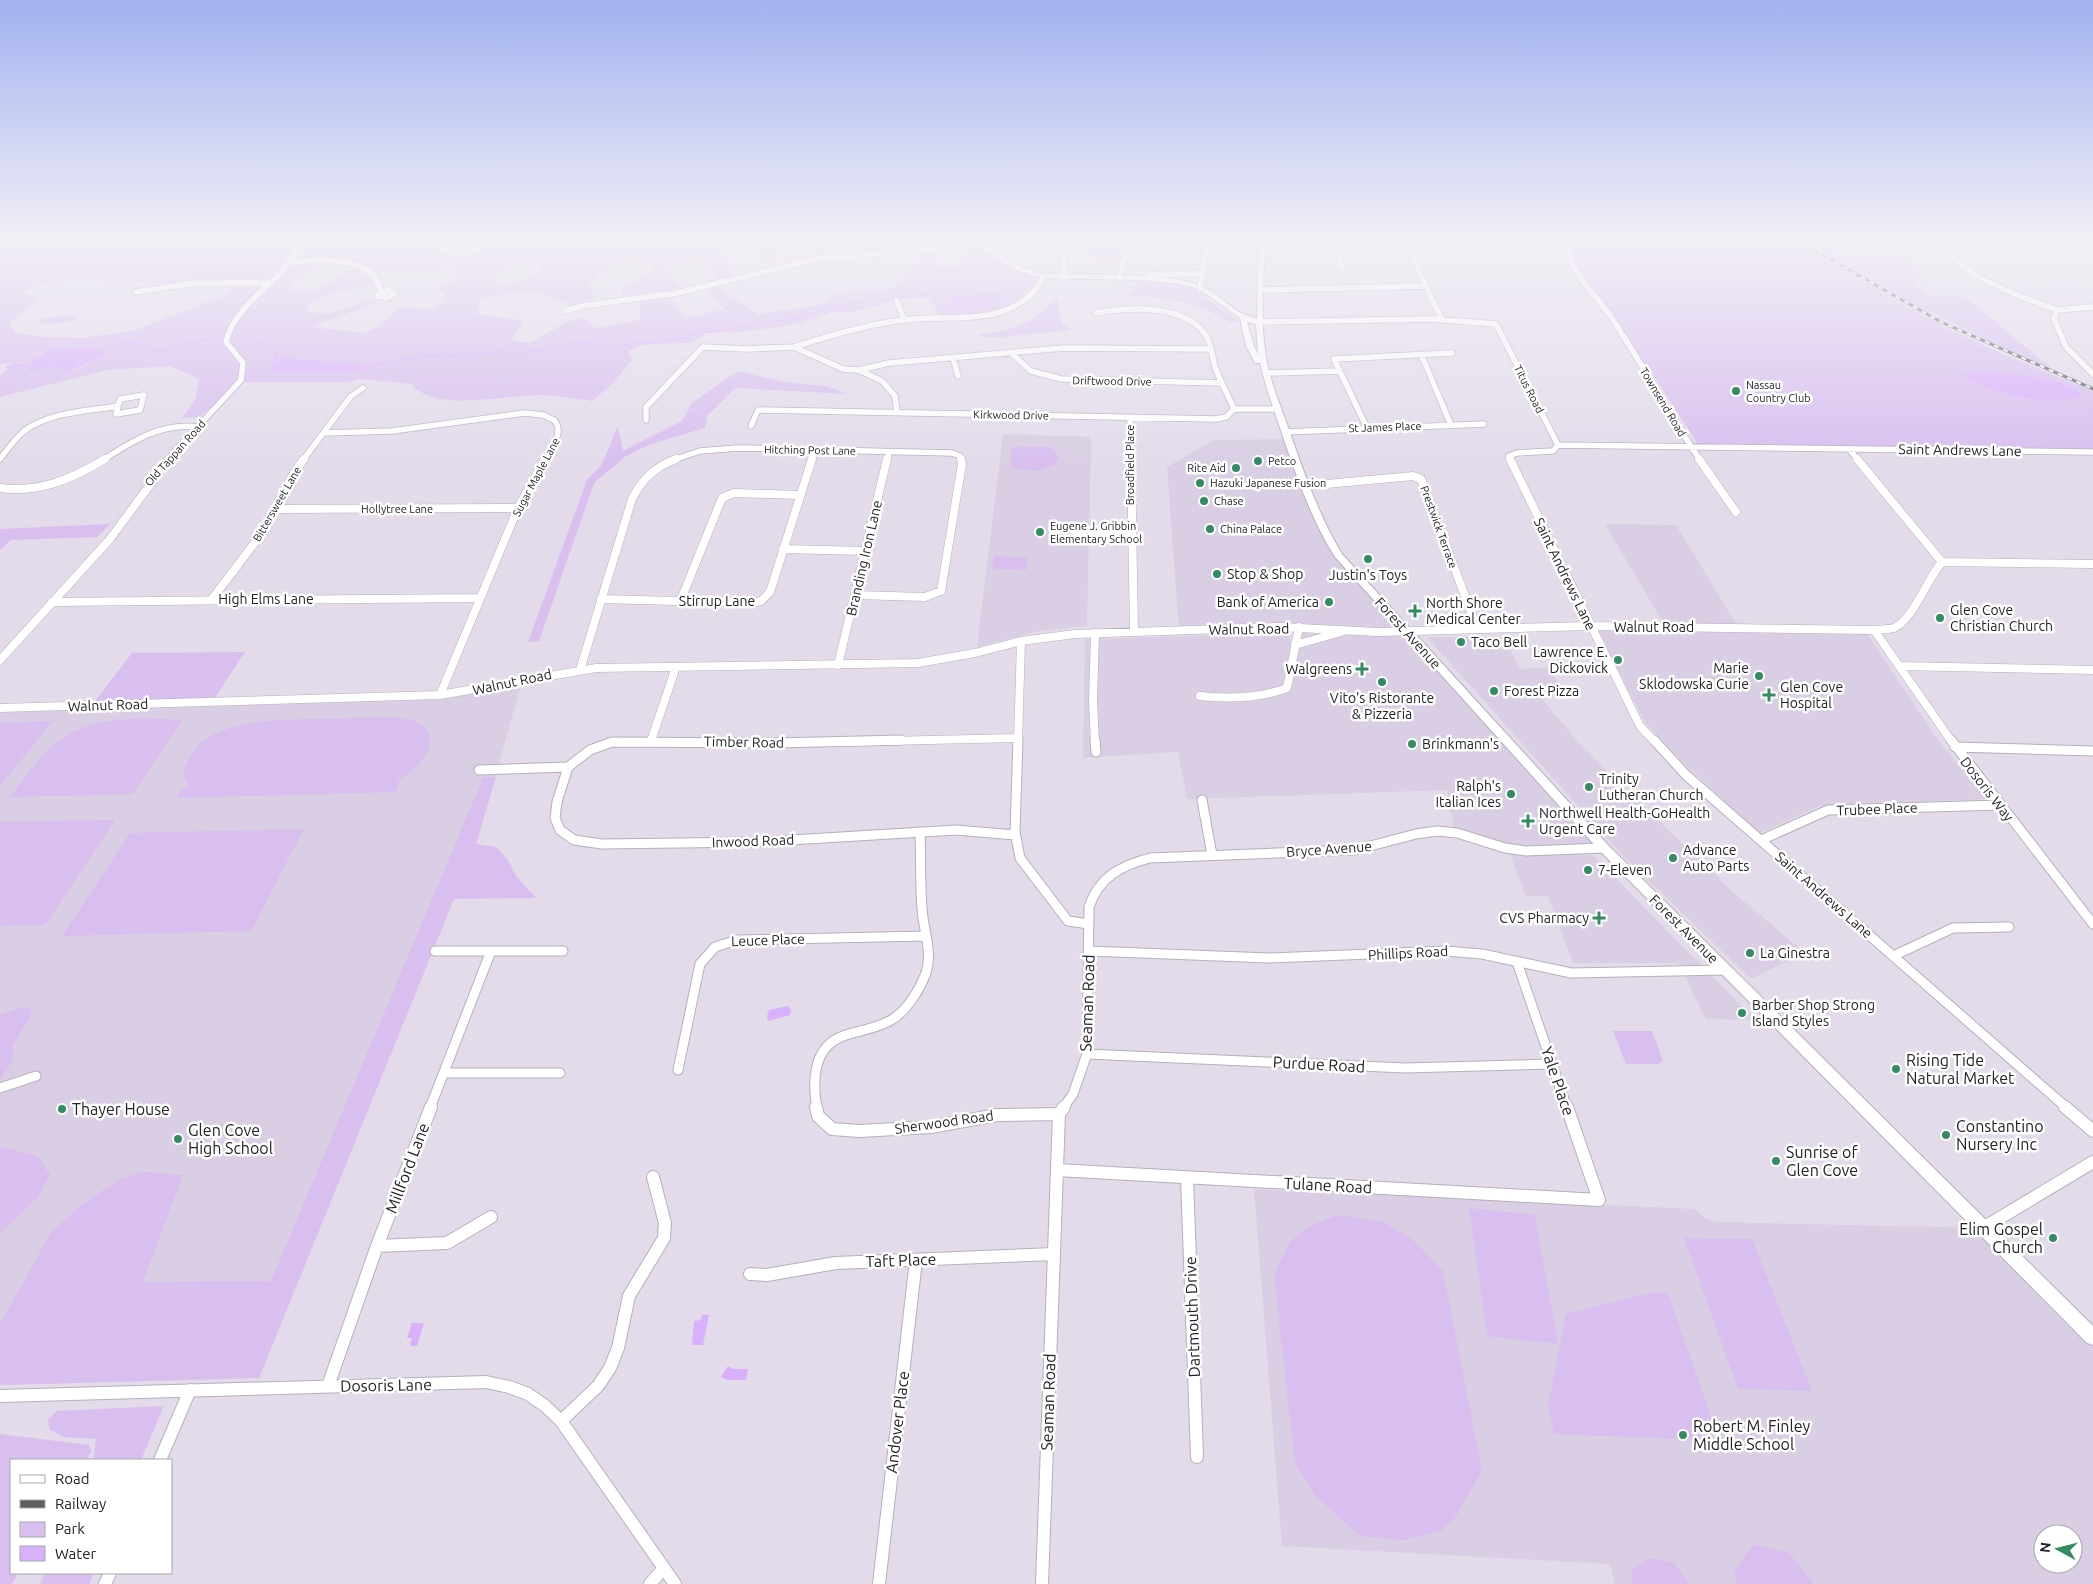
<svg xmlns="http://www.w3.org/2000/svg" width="2093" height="1584" viewBox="0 0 2093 1584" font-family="Ubuntu,sans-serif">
<rect width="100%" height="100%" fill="#e3dbea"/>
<path fill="#d9cee3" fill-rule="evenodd" d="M1003,434L1091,437L1087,626L1039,631L977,647Z
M1289,439L1338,555L1604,848L1535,851L1455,833L1447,790L1187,799L1178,752L1083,758L1085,639L1289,633L1296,680L1299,628L1179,630L1167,467L1214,440Z
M1605,524L1676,525L1741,632L1867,634L1935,736L1986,799L1819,806L1760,833L1690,769L1646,724L1598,630L1667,629Z
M1427,637H1505L1519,669L1550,668L1563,692L1543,700L1584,749L1734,893L1805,953L1751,979L1621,854Z
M522,682L476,844L259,1378L0,1385V710L440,697Z
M1510,854L1593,855L1755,1020L1706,1019L1678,963H1573L1548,896H1526Z
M1254,1189L1694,1209L1705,1218L1716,1222L1983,1228L2093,1337V1584H1615L1610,1564L1282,1546ZM2043,1534H2073V1564H2043Z"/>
<path fill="#d8bfef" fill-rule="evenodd" d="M0,242H370C391,254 411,242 433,242V250C457,255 471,257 493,246L492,242H730L721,253L729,265L730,278L720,281L701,258L667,267L681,289L621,296L623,287L648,275L655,263C631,252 605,266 589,284L594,294L592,302C563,311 552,292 528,292C513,292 496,296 481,298L476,313L524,321L511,341L531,343L566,322L584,318L595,328L640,320L641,301L672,298L677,309L687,318L724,309L707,291L716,287L758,314L824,304L832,294L894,288L909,271L930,253L938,266H961L969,252L980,247L1015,271L1034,278L1036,283L1009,307L985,315L940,316L934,305L926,298H902L857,311L832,312L801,324L739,332L706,333L692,343L653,344L639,346L629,351L632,360L612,384L592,401C574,398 556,395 538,395C503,395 435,413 411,384L361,379L349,382H242L199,417L182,418L195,400L199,379L170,366L107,370L0,397V376L12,363L0,364ZM349,261L378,273L461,269L449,284L432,291L445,292L444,302L431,309L398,307L381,325L366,333L311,327L377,302L370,298C349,307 329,320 306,310L309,303L335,292L374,286L371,277L353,268L317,290L287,291L304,275L319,265L292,264ZM526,262L538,264L539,271C526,279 508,288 494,280L502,270ZM70,279L174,284L227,280L232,292L136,330L84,338L41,337L15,332L9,324L40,298L27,295L23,291L40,284ZM998,290L1004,292V294L954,309L960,295ZM87,348L99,358C88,360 83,368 75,370C65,373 56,367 48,367C39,368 34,373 25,369L40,354L50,349ZM276,359L362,364L373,365L352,372H272L273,361Z
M751,242H784L771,246L778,256L768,262Z
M804,242H838L836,251L797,261L790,259L789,255L815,251L817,248Z
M863,242H896L889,250L865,252L862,246Z
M984,242H1032V249L997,252Z
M1089,242H1099L1101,247H1109L1119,242H1153L1154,245L1133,246L1120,261L1097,259L1090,255L1088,250Z
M1560,242H1795L1937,323L2002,354L2093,391V449L1698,444L1638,352Z
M1807,242H1829L1831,249L1857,255L1901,254L1927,283H1913L1928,295L1966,297L2052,369L1989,341L1913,304Z
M1139,281L1193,288L1239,322C1230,326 1214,312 1204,309C1180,299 1153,297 1127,296Z
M1058,298L1061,324L1072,330L992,338L976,335L1006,330L1030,321Z
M77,315L71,322L37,325L43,318Z
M738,371L783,382L825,386L849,394L735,388L707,416L705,428L651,444L626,456L594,483L539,641L528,642L587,480L601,466L618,426L623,451L682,421L692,403Z
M1015,447H1050L1059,457L1055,465L1037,471L1011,468V449Z
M110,524L97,537L11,540L0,550V529Z
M994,556L1027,558L1026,570L993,569Z
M245,652L214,699L95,701L132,653Z
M146,718L182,720L133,794L10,797C54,737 70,721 146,718Z
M403,718C453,728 424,767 396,782H400L396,792L177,798L182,789L189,788L183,774C195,715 282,720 326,719C352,718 378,717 403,718Z
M53,721L0,786V723Z
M496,777L476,844L496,847L507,859L517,877L536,898L454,899L259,1378L0,1385V1324L50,1234L81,1205L120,1179L143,1172L183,1175L143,1282L271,1281L483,778Z
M115,820L45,925L0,926V822Z
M304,829L251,931L62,936L130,833Z
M23,1007L30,1009L31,1016L13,1045V1060L0,1080V1015Z
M1613,1031H1652L1663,1061L1658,1064H1626Z
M0,1147L38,1156L50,1175L38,1197L0,1233Z
M1469,1208L1535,1215L1558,1344L1487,1336Z
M1337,1215L1383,1222L1412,1239L1443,1271L1482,1471L1453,1521L1440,1531L1403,1540L1360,1536L1315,1495L1295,1464L1274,1275L1290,1242L1309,1226Z
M1684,1238L1752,1239L1812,1391L1738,1389Z
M1649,1293H1668L1715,1428L1706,1440L1554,1434L1548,1406L1566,1314Z
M164,1406L141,1460H93L96,1439L65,1437L50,1430L48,1420L57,1411Z
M0,1434L89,1445L92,1451L86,1460H11V1573H18L12,1584H0Z
M1754,1544L1789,1553L1814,1584H1737L1734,1571Z
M1649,1558L1673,1562L1689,1584H1632V1570Z
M45,1573H94L89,1584H40Z"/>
<path fill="#d9b0fc" d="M998,290L1004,292V294C992,311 973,308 954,309L949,305L954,296Z
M87,348L109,352L69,372L50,367L24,373L32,361L50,349Z
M284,358L362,364L373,366L371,369L352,372H272L269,369L275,359Z
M1977,372C1996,373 2074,375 2081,396C2072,398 2063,401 2054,401C2036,402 1975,388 1963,376L1964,373Z
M788,1006L791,1010L790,1015L768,1021L767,1016L769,1010Z
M702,1315H709L703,1345H692L694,1321L701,1320Z
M412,1323H424L417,1346H410L412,1338H407Z
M728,1366L733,1369H748L746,1380H728L721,1377Z"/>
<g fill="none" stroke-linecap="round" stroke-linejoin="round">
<path stroke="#d9b0fc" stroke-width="2" d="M237,335L260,341L276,349V359
M100,349L127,342L144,345L147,350H160L217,337
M371,366L431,355L438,357L502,352L521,353L600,339L601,347H609L686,338L694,334L800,318L830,306L947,292L960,295
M7,367L34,364"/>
<g stroke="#b6afbd" stroke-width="7">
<path id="minor-far3" d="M1063,242L1064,276
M1332,242L1343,269
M1405,242L1442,320
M1523,242H1541
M1550,242L1558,243L1568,250C1572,275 1597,296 1611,317C1642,363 1668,413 1700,460
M1941,242C1961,278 2021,296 2057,310
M1488,243L1483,247L1469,245Z
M1488,243L1500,242
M289,262C315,261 352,255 373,275C377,279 379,287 382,292
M1120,278L1122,264L1135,246L1263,245
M1148,279V276L1151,275L1203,273
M1200,288L1207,246
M388,290L395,294L386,298L377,296Z
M1261,290L1426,286
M136,292L194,283H271
M897,301L904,320
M2093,307L2057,310L2054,319L2066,347L2093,374
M565,311L582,306L677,293L816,259L982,244
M1096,313C1128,307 1187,303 1207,337C1212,346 1212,357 1215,367C1220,381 1228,395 1234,409
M1260,322L1433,319L1496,324L1558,445
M794,347C829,336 865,325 902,320C951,313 1016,331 1044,276
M1011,353L1031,371L1061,379L1222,383
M1421,354L1451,425
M953,358L958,376
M859,370L889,363L1064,348L1211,349
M1267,373L1338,371
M144,395L140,410L116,414L120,399Z
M1130,418L1131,460
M646,420V407L703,347L746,349L794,347L843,369L859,370L882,381L895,396L897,413
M751,426L758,410L1216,419L1226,417L1234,409H1278
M1367,428L1334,359L1452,353
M1286,432L1484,424
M323,433L392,431L525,413L543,415L554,420C565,432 551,448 544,460
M1849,449L1858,460
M0,459C7,450 14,440 23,432C48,412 88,411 118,406
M103,460C133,441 162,422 198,427
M167,460L241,380L243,363L226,342C233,312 261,294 281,272C289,263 295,253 300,242
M303,460L351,396L363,388
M673,460L700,451L738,448L952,453L960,456L961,460
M812,460L815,450
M887,460L889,452
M1511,460L1509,456L1517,453L1553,451L1558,445L2093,452"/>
</g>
<g stroke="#b6afbd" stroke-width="9">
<path id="minor-far2" d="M1131,459L1134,632
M1510,459L1640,726L1655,742
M1699,459L1736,512
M1857,459L1942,562
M1305,486L1413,476L1421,479L1477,628
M0,488C40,493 72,479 105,459
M276,509L518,508
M1074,531L1131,533
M783,549L865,551
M855,595L925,597L941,591L962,464L961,459
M212,599L263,532L292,476L304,459
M601,599L752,603L761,601L770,592L812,459
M52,602L480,598
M680,602L722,498L734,493L800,495
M1874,630L1952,742
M1095,633L1093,701L1095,742
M1295,645L1341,632
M0,660L110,539L169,459
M838,665L887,459
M1899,666L2093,670
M580,670L632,499C642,479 655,467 676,459
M440,695L518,508L545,459
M1200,696C1228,699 1260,698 1287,688L1299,627
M0,708L440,695L596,668L918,663L975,653L1021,641
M651,741L676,667
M841,742L1017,738
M1018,742L1021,641L1075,634L1279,627L1378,632L1590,626L1874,630C1880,629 1888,630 1894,628C1913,620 1927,579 1942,562L2093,564"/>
</g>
<g stroke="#b6afbd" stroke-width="11">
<path id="minor-far1" d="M901,740L777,743L612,742L590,750L568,767L557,802L555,818L560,830L574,840L602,844L757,842L956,830L1015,835
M1018,740L1015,832L1020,858L1068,921L1089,924
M1095,740L1096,752
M1654,740L1686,775L2067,1108
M1951,740L2093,924
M1955,747L2093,751
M479,770L568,767
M1202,800L1212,855
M1761,840L1828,810L2000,805
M435,951H563
M1089,951L1269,958L1446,951L1482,954L1571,973L1725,970
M1893,956L1953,928L2009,927
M1517,962L1567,1108
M1087,1054L1405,1068L1552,1064
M678,1070L700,964L715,947L737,940L926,936
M444,1073H560
M0,1088L36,1076
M430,1108L491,951
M817,1108C812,1081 813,1047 843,1036C860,1030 877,1029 893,1019C908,1009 920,989 926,973C933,952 923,930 922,908C920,883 921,857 920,832
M1063,1108L1073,1094L1087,1054L1089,907C1099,877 1120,866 1150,858L1355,850L1416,834L1437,831L1457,833L1505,848L1526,851L1604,848"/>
</g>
<g stroke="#b6afbd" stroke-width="14">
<path id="minor" d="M816,1107L818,1116L832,1129L860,1131L931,1127L997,1115L1059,1114
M2065,1107L2093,1131
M1057,1170L1599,1200L1567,1107
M1187,1178L1197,1457
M1983,1228L2093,1162
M377,1246L447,1243L491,1217
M750,1274L767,1275L836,1263L1054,1254
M328,1386L377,1246L431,1107
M0,1396L486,1382L509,1387L528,1394L544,1405L561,1421L675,1584
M561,1421L598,1386L610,1368L618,1348L629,1296L664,1238L665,1223L653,1177
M160,1460L190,1390
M105,1584L110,1573
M650,1584L664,1568
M879,1584L916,1260
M1042,1584L1059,1114L1064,1107"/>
</g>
<g stroke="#b6afbd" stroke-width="2">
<path id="major" d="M978,242H985L1004,258L1020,267L1044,274L1124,275L1168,278L1189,282L1211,291L1239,312L1257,319L1259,242H1265C1264,277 1260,315 1265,350C1268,376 1279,402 1288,427C1303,470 1318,514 1342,554L1608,845L2093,1326V1345L2087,1343L1600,851L1335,557C1312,521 1298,480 1284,440C1276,415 1266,389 1260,363H1255L1246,346L1240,318L1199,289L1185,285L1147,280L1044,278C1019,273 996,261 978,242ZM1247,322L1256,324L1258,354L1254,346Z"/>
</g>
<use href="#minor-far3" stroke="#fff" stroke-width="5.5"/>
<use href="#minor-far2" stroke="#fff" stroke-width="8"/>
<use href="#minor-far1" stroke="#fff" stroke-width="9"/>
<use href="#minor" stroke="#fff" stroke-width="12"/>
<use href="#major" fill="#fff" fill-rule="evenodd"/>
<g stroke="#5f5c64" stroke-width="3">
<path id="rail" d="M1800,242L1941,322L2093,389"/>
</g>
<use href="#rail" stroke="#fff" stroke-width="2" stroke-dasharray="5" stroke-linecap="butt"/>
</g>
<linearGradient id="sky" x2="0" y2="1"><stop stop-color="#a2b2f0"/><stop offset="0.52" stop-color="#f2eff6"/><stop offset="1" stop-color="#f2eff6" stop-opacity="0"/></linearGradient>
<rect width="2093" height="464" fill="url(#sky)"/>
<g fill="#338b61" stroke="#fff" stroke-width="2">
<circle cx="1736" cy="391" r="5"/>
<circle cx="1258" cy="461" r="5"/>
<circle cx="1236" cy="468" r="5"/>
<circle cx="1200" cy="483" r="5"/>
<circle cx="1204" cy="501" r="5"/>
<circle cx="1210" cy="529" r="5"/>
<circle cx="1040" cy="532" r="5"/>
<circle cx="1368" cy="559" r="5"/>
<circle cx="1217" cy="574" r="5"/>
<circle cx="1329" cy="602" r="5"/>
<path d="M1412.5 603.5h5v5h5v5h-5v5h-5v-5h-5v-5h5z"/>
<circle cx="1940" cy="618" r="5"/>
<circle cx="1461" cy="642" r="5"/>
<circle cx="1618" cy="660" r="5"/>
<path d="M1359.5 661.5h5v5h5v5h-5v5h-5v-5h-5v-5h5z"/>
<circle cx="1759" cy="676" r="5"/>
<circle cx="1382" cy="682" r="5"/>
<circle cx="1494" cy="691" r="5"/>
<path d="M1766.5 687.5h5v5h5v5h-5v5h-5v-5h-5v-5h5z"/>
<circle cx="1412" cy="744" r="5"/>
<circle cx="1589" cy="787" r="5"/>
<circle cx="1511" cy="794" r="5"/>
<path d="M1525.5 813.5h5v5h5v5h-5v5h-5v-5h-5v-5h5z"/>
<circle cx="1673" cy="858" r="5"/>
<circle cx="1588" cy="870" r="5"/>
<path d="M1596.5 910.5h5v5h5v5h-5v5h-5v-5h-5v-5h5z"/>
<circle cx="1750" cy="953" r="5"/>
<circle cx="1742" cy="1013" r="5"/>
<circle cx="1896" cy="1069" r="5"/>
<circle cx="62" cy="1109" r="5"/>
<circle cx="1946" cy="1135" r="5"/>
<circle cx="178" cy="1139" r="5"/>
<circle cx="1776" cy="1161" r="5"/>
<circle cx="2053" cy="1238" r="5"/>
<circle cx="1683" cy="1435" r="5"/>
</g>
<g text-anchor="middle" stroke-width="5" stroke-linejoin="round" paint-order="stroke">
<g font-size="11" fill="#242227" stroke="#fff">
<text transform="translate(1112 381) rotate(1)" y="4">Driftwood Drive</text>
<text transform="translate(1529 389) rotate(63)" y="4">Titus Road</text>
<text transform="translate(1663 402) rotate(59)" y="4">Townsend Road</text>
<text transform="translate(1011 415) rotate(1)" y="4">Kirkwood Drive</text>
<text transform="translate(1385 427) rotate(-2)" y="4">St James Place</text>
<text transform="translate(810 450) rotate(1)" y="4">Hitching Post Lane</text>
<text transform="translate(175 453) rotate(-48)" y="4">Old Tappan Road</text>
<text transform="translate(1130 465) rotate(-90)" y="4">Broadfield Place</text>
<text transform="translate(536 477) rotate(-62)" y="4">Sugar Maple Lane</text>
<text transform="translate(277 504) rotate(-60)" y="4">Bittersweet Lane</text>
<text x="397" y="513">Hollytree Lane</text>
<text transform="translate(1439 527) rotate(70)" y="4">Prestwick Terrace</text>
</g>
<g font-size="11" fill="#242227" stroke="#fff" text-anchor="start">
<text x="1746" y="389">Nassau<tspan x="1746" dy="13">Country Club</tspan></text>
<text x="1268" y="465">Petco</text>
<text x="1226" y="472" text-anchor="end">Rite Aid</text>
<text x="1210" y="487">Hazuki Japanese Fusion</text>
<text x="1214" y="505">Chase</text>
<text x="1050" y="530">Eugene J. Gribbin<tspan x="1050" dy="13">Elementary School</tspan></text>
<text x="1220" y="533">China Palace</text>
</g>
<g font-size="14" fill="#242227" stroke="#fff">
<text transform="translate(1960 450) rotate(1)" y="5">Saint Andrews Lane</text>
<text transform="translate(864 558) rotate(-77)" y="5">Branding Iron Lane</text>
<text transform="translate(1565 574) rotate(64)" y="5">Saint Andrews Lane</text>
<text x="266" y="604">High Elms Lane</text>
<text x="717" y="606">Stirrup Lane</text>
<text x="1654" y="632">Walnut Road</text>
<text transform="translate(1249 629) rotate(-1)" y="5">Walnut Road</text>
<text transform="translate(1408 633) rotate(48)" y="5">Forest Avenue</text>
<text transform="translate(512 682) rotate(-12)" y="5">Walnut Road</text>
<text transform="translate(108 705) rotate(-2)" y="5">Walnut Road</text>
<text transform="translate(744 742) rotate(1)" y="5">Timber Road</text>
<text transform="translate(1987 789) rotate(52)" y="5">Dosoris Way</text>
<text transform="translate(1877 809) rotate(-2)" y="5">Trubee Place</text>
<text transform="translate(753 841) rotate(-2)" y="5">Inwood Road</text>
<text transform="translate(1329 849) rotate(-4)" y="5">Bryce Avenue</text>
<text transform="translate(1824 895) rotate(41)" y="5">Saint Andrews Lane</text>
<text transform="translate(1684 929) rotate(45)" y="5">Forest Avenue</text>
<text transform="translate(768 940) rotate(-2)" y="5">Leuce Place</text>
<text transform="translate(1408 953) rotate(-3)" y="5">Phillips Road</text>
<text transform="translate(944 1122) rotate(-8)" y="5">Sherwood Road</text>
</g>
<g font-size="14" fill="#242227" stroke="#fff" text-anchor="start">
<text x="1227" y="579">Stop &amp; Shop</text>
<text x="1368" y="580" text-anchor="middle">Justin's Toys</text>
<text x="1319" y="607" text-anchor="end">Bank of America</text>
<text x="1426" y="608">North Shore<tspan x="1426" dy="16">Medical Center</tspan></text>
<text x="1950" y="615">Glen Cove<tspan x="1950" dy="16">Christian Church</tspan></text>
<text x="1471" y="647">Taco Bell</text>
<text x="1608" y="657" text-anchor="end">Lawrence E.<tspan x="1608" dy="16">Dickovick</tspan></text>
<text x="1749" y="673" text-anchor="end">Marie<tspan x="1749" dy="16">Sklodowska Curie</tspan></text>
<text x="1352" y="674" text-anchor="end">Walgreens</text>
<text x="1780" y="692">Glen Cove<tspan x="1780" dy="16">Hospital</tspan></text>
<text x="1504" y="696">Forest Pizza</text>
<text x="1382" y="703" text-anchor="middle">Vito's Ristorante<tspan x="1382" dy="16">&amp; Pizzeria</tspan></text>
<text x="1422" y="749">Brinkmann's</text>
<text x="1599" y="784">Trinity<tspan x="1599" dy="16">Lutheran Church</tspan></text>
<text x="1501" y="791" text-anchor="end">Ralph's<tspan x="1501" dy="16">Italian Ices</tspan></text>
<text x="1539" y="818">Northwell Health-GoHealth<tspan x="1539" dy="16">Urgent Care</tspan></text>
<text x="1683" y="855">Advance<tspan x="1683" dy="16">Auto Parts</tspan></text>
<text x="1598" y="875">7-Eleven</text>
<text x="1589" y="923" text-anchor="end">CVS Pharmacy</text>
<text x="1760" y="958">La Ginestra</text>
<text x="1752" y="1010">Barber Shop Strong<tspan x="1752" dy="16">Island Styles</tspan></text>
</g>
<g font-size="16" fill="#242227" stroke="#fff">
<text transform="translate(1087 1003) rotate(-88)" y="6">Seaman Road</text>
<text transform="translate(1319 1064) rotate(3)" y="6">Purdue Road</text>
<text transform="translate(1558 1081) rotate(71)" y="6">Yale Place</text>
<text transform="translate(407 1168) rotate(-69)" y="6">Millford Lane</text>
<text transform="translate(1328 1185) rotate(3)" y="6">Tulane Road</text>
<text transform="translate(901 1260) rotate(-2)" y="6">Taft Place</text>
<text transform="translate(1192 1317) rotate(-92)" y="6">Dartmouth Drive</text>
<text transform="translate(386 1385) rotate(-1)" y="6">Dosoris Lane</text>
<text transform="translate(1048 1402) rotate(-88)" y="6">Seaman Road</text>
<text transform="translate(897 1422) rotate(-83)" y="6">Andover Place</text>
</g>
<g font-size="16" fill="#242227" stroke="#fff" text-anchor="start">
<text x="1906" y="1066">Rising Tide<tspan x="1906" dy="18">Natural Market</tspan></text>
<text x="72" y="1115">Thayer House</text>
<text x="1956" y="1132">Constantino<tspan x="1956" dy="18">Nursery Inc</tspan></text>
<text x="188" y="1136">Glen Cove<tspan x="188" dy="18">High School</tspan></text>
<text x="1786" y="1158">Sunrise of<tspan x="1786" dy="18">Glen Cove</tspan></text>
<text x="2043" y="1235" text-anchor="end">Elim Gospel<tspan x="2043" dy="18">Church</tspan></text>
<text x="1693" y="1432">Robert M. Finley<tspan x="1693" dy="18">Middle School</tspan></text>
</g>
</g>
<rect x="10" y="1459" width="162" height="115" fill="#ffffff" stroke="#a7a7a9"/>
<rect x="20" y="1475" width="25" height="8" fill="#ffffff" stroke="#a7a7a9"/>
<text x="55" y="1484" font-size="15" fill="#242227">Road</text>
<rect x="20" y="1500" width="25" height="8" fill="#5f5c64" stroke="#a7a7a9"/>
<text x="55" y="1509" font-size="15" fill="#242227">Railway</text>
<rect x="20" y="1522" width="25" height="15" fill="#d8bfef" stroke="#a7a7a9"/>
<text x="55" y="1534" font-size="15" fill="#242227">Park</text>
<rect x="20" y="1546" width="25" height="15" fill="#d9b0fc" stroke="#a7a7a9"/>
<text x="55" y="1559" font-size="15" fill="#242227">Water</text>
<g transform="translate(2058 1549) rotate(277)"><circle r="24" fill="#ffffff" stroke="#a7a7a9"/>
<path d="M0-4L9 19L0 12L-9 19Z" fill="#338b61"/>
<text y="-8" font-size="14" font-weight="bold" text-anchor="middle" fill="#242227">N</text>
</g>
</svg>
